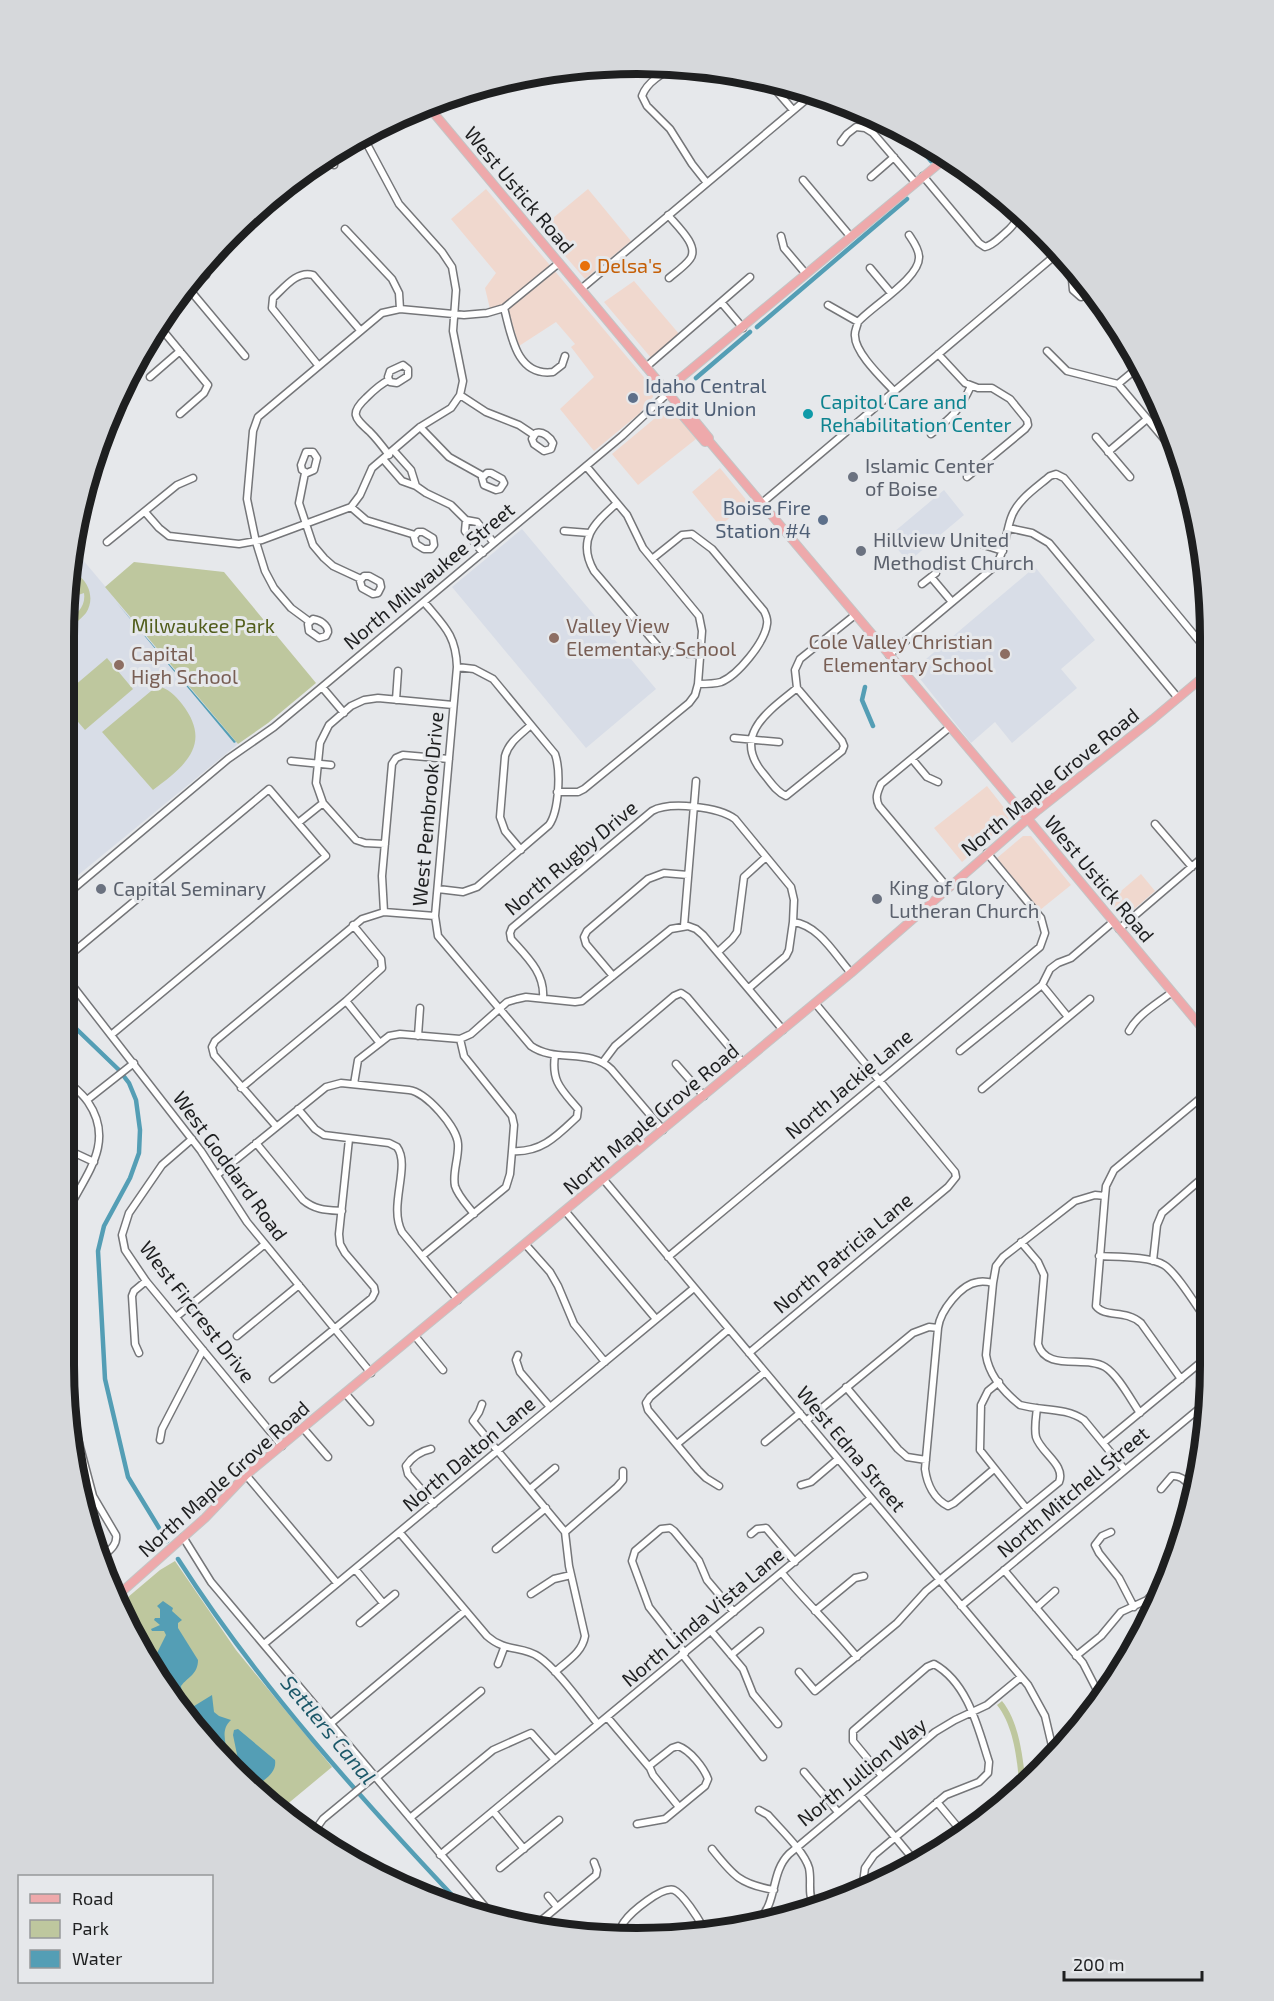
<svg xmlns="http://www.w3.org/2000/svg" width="1274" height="2001" viewBox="0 0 1274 2001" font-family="'Exo 2',sans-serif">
<rect width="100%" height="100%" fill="#e6e8eb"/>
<path fill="#f0d8ce" d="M486,189L653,388V397L639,414L594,451L560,409L594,377L571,347L575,344L556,322L519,346L506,303L490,309L485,288L496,273L451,219Z
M588,189L631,241L585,279L541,228Z
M634,281L680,335L652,359L604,302Z
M666,409H671L696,439L638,485L612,454Z
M720,468L748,502L720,526L692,492Z
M987,786L1009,814L1008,822L962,862L934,828Z
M1023,836H1031L1071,885L1040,910L997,858Z
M1141,874L1155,891L1124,918L1119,915L1108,902Z"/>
<path fill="#d8dde7" d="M944,490L964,515L908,562L888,537Z
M522,529L656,689L586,748L452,587Z
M72,547L238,744L66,885L68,562Z
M1035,567L1095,640L1061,669L1077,688L1012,743L995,722L971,743L913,670Z"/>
<path fill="#bec79e" d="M134,562L224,572L316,683L268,723L238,744L105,587Z
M68,570C86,575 97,596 86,613C81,619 73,625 67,630L68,622C77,613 86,607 84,593L75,596L68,592Z
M107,658L133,689L85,730L67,709V692Z
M157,686C168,688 175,695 182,704C213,744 185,766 153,790L102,732Z
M175,1561L236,1650L332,1767L279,1811L160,1683L121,1603L160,1570Z
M1002,1701C1018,1720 1022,1752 1025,1776L1019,1782C1017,1757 1013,1725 997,1705Z"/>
<path fill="#549eb5" d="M116,602L236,742L234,743Z
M163,1601L173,1608L172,1611L182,1620L178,1623V1628L198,1660C198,1674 188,1677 181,1686L182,1695L177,1701L158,1679L160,1671L157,1667L152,1668L148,1658L150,1657L152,1661L154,1659L166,1635L164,1631H152L151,1629L160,1625L154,1620L155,1618H160V1609L157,1606Z
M212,1695L214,1712L219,1716L231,1720C220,1730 226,1743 228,1756L186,1711Z
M238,1729L275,1760C277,1772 266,1779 257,1785L240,1769L233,1735L234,1730Z"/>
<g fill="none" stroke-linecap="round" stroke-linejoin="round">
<path stroke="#549eb5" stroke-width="4.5" d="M908,133L931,161
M757,327L907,199
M696,378L750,332
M687,386L690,384
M865,687L862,700L873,726
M65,1018L119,1070L129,1083L136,1100L140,1130L139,1153L130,1178L104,1226L98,1251L105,1379L128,1477L167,1541
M178,1559C260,1687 362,1800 466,1910"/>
<g stroke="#757679" stroke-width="9">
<path id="minor" d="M678,65C665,72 647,81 642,96L647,106L670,129L692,164L707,183
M767,80L793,110
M841,142L847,134L856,127L865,128L873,133L915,182
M334,165L335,155L344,144
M923,176L979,243L985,247C993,245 998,239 1004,234C1025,216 1016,214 1001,196
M871,177L894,157
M803,180L850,236
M668,215C676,225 700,246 690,259C685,266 676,272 669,278
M345,229L392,279L399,293L400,309
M781,236L784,248L806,274
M1057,253L1071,269L1073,290L1081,297L1089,294
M870,268L891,293
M189,289L245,356
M581,289L814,93
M173,302L206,275
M721,302L743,328
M828,305L858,322C857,327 854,332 855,336C855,353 883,379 894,391
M504,308C511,334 516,377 553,372L562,365L565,356
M858,322C872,306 920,278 919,257C919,249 913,241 909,235
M159,326L208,385L204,393L180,414
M1123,337L1124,338
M1047,351L1067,371L1118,384
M938,354L965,383L978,388H992L1010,399L1027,420L1028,425L1025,429L967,477
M318,365L272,308L273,298C284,288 297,270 313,275L360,330
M403,365L408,369V376L397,383L390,382L388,377L390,371Z
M646,367L750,277
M150,377L180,351
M1118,384L1181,459
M1118,384L1141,365
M460,395L486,412L519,425L534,435
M420,427L449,457L483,476
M536,433C543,431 550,437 553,443L551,449L544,451L534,444L532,439Z
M931,434C952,417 960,410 971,386
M1096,437L1130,477
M306,452H313L317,458L314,470L307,473L302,470L301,465Z
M1108,452L1147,419
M389,455C383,447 377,439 370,432C355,418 349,414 366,398C373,391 380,384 389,380
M383,459L402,481L416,486L411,470L394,451
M586,466L627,515L643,548L699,616L702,631L698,684
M305,473L299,503L313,545L324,558L333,566L361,579
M487,473H491L502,479L504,483L500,489L496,490L484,485L482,478Z
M416,486L426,493L451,505L466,520
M617,503C595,523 576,539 594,571L662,651L700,655
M762,503L1058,253
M351,507L366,520L415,535
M145,512L159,528L169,536L239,544L262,540L351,507L360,495L372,468L420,427L451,408L460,395L463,381L453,331L456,290L452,267L442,252L399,204L368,146L358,139L349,141
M1009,528L1032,533L1049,543L1178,698
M564,531L589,533
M418,532H423L433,538L434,545L431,549H424L416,544L414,537Z
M107,542L177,485L193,478
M974,542L1003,551
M483,553L465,531L466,520L477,522L494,543
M364,576H369L380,582L381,587L378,593L373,594L362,588L360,581Z
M931,577L952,602
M922,584L936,573
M424,602C444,626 456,635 457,667L435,916L438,936L531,1046C555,1063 590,1048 611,1069L663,1130
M313,619C320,620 328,625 328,632L326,636L319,638L309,631L308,624Z
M310,622L291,608L274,588L265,571L256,542L247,499L253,431L258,417L382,313L400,309L464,315L487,313L504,308L559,263
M889,655L994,567C1006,552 1005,535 1011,518C1017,500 1036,488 1050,476L1056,474L1064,478L1210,654
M322,687L344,713
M797,688L842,741L844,746L842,751L786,796C776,792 770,781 763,773C731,735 770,710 797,688L795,670L800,659L855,615
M396,700L398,671
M734,738L779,742
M912,759L927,777L938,782
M291,761L331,765
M557,792H578L584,789L689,703L695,695L698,684C705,684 714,684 721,682C738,675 765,642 767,624C768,619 766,615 764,611L712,549L692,534L682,535L652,559
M1207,799L1209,797
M298,823L323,803
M1155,824L1192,867
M385,844L365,843L356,840L323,803L316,783L320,743L329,725L351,706L364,700L378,698L453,705
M521,850L505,831L500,817L505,756C509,742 520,735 531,725
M948,888L879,806C875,798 877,793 881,784L950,727
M438,889L463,892L477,887L549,825C559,811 561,771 555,754L493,679L474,669L457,667
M66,895L228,759L274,727L322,687L622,436L668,393
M384,912L382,876L392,764L396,758L403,755L449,759
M684,926L696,781
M1119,929L1209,852
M718,952L732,939L737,932L744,877L766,857
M65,959L269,789L326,856L111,1035
M65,976L201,1151L247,1222L371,1373
M613,976L586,944L584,937L587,931L648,879L664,873L688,875
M1042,985L1068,1017
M749,988L786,956L789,950L793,922
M543,998C545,973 527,957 511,939L510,933L512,928L652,811C670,801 719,807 735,819L791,887L794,900L793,922C819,925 835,955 851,973
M346,1001L379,1042
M1129,1031C1138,1014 1157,1004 1172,992
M418,1036L420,1008
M460,1039L464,1056L512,1116L514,1125L512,1151
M960,1051L1042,985L1050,969L1058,963L1071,958L1113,922
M603,1062L615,1046L674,996L681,993L687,997L743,1063
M676,1064L704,1096
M354,1084L358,1060L389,1036L400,1034L460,1039L471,1034L507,1002L517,999L526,997L575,1002L582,1001L671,929L688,926L696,929L703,935L783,1030
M241,1088L346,1001L382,968L381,959L353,925
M982,1089L1090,999
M87,1100L134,1063
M298,1109L315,1129L324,1135L389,1143L397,1147C411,1166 388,1206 402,1232L458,1300
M276,1126L214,1055L212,1047L215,1041L362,919L384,912L435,916
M192,1139L162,1165L129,1213L122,1235L125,1250L146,1281L282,1446
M256,1143L303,1200C315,1210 326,1210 342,1211
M64,1148L94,1162
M217,1175L326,1087L341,1083L409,1090C426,1092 457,1127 458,1144C459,1158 452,1173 455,1186C458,1196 468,1206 474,1214
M604,1180L1028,1685L1045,1716L1053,1750
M1105,1196L1096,1306C1105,1318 1125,1309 1141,1323L1181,1379
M566,1212L656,1319
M64,1219C80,1180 118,1146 88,1102C82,1093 72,1086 65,1079
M1021,1242L1038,1262L1044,1275L1038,1344C1046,1372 1085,1355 1105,1367C1118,1375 1131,1400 1140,1413
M526,1245L550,1272L558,1286L574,1324L605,1362
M422,1256L506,1187L510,1174L512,1151C541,1153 557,1136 577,1117L578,1109C562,1090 551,1082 555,1055
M1099,1256C1116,1257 1150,1256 1164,1265C1177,1273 1197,1307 1207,1321
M668,1257L1040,947L1045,933L1041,918L987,853
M1153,1261L1157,1225L1162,1213L1207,1174
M993,1283L986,1355C989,1375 1005,1393 1020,1405C1042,1411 1065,1407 1084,1420L1125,1470
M176,1317L265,1244
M938,1328L925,1469C927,1484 934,1499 948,1506L954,1503L994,1469
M63,1329L66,1380
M237,1336L299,1285
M415,1336L443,1370
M139,1353L135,1344L132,1296L134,1291L146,1281
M749,1353L948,1187L956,1177L955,1172L815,1003
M518,1355L516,1360L520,1372L550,1407
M273,1379L372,1298L375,1292L374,1287L345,1253L340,1244L339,1234L349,1139
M999,1382L988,1391L981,1405L980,1450L1026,1508
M846,1387L898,1449L907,1457L926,1460
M345,1393L370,1422
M482,1404L479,1412L473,1421L477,1426L565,1532L569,1566L585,1636C582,1653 567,1661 555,1672
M71,1413L93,1496L116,1535C118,1546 107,1552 99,1560
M806,1421L913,1333L929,1327L938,1328C940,1311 961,1284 978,1282C983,1281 989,1282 993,1283L996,1266L1003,1257L1075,1201L1095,1195L1105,1196L1106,1186L1114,1170L1208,1092
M303,1428L328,1457
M160,1440L162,1429L203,1350
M765,1442L800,1413
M1103,1443L1206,1358
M677,1444L765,1372
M431,1449C421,1451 412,1457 406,1466L408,1474L434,1504
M246,1475L337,1583
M801,1485L811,1482L838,1459
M719,1486L706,1478L698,1470L648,1410L646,1403L650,1397L729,1329
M530,1489L555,1468
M1161,1489L1172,1476C1182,1475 1186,1482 1193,1489
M565,1532L617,1487L623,1480V1471
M1111,1532L1102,1536L1095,1545L1099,1553L1119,1578L1134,1607
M400,1533L487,1636C506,1653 522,1645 539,1657C557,1669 583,1706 598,1724
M751,1534L757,1529L766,1528L795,1562
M183,1537L211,1582L492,1915
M496,1549L546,1508
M355,1569L383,1603
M1004,1570L1083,1663L1101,1698
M782,1573C806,1602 833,1628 857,1657
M531,1594L554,1579L571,1575
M961,1606L1206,1403
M1036,1608L1055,1591
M815,1611L855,1578L864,1576
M360,1623L395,1594
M711,1631L743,1669L753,1694L778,1724
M264,1644L694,1288
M685,1653L649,1607L632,1561L635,1551L661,1529L670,1528L674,1531L699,1561L707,1580L734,1612
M682,1654L763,1757
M731,1655L760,1631
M1076,1656L1101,1636L1121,1612L1147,1600L1170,1575
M498,1664L504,1648
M799,1672L815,1691L897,1623L926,1591L1059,1482C1066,1465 1041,1453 1036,1437C1034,1428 1036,1417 1037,1408
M607,1717L650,1768L653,1775L679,1807
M330,1724L465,1611
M804,1772L838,1812
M376,1778L481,1691
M860,1795L914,1860
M937,1802L956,1825L963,1828
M759,1810L768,1815C780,1829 804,1851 809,1868C812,1882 807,1893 814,1906
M493,1811L524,1849
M410,1818L493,1750L531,1733L555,1760
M637,1824L665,1819L705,1786L708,1779C704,1768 690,1750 678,1746L672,1748L649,1766
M313,1833L323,1819L375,1776
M712,1849C733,1875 739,1884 774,1890
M440,1855L871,1498
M500,1868L559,1820
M863,1883L865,1868L874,1855L946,1795L979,1782L988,1773L989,1762C978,1728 968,1683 934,1664L927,1667L853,1731V1741L882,1776
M548,1896L557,1907
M758,1921C778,1902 770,1873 789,1854L935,1732L955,1720L987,1705L1021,1677
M537,1924L596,1875L597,1870L594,1862
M619,1935C620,1930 621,1926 624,1922C631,1912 662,1886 674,1890C683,1894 698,1918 703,1927"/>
</g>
<g stroke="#c4c5c5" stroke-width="10">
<path id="major" d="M427,105L668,393L679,406L682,405L709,438V441L1028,819L1208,1035
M668,393L677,381L947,157
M679,406L677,409L705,442L709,441
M117,1596L205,1518L246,1475L851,973L1038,810L1153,719L1209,672"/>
</g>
<use href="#minor" stroke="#fff" stroke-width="6"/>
<use href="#major" stroke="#eea9ab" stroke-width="8"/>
</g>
<circle fill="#e8710a" stroke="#e6e8eb" stroke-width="2" cx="585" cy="266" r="6"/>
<g fill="#5c6f8a" stroke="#e6e8eb" stroke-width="2">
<circle cx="633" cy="398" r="6"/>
<circle cx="823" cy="520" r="6"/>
</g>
<circle fill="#0f9aa8" stroke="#e6e8eb" stroke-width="2" cx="808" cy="414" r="6"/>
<g fill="#6b7280" stroke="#e6e8eb" stroke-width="2">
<circle cx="853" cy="477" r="6"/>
<circle cx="861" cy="551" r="6"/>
<circle cx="101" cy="889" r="6"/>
<circle cx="877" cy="899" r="6"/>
</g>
<g fill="#8d6e63" stroke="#e6e8eb" stroke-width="2">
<circle cx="554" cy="638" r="6"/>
<circle cx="1005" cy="654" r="6"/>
<circle cx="119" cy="665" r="6"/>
</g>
<g text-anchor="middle" stroke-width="6" stroke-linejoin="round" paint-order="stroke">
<g font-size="20" fill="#1e1f20" stroke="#e6e8eb">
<text transform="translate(519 190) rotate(50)" y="7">West Ustick Road</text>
<text transform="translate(429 576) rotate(-40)" y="7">North Milwaukee Street</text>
<text transform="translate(1050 782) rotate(-39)" y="7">North Maple Grove Road</text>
<text transform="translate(428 809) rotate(-85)" y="7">West Pembrook Drive</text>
<text transform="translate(571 858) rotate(-40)" y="7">North Rugby Drive</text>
<text transform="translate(1099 879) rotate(50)" y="7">West Ustick Road</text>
<text transform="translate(849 1084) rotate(-40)" y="7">North Jackie Lane</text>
<text transform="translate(651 1119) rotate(-40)" y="7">North Maple Grove Road</text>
<text transform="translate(230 1166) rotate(54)" y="7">West Goddard Road</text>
<text transform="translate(843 1253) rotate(-40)" y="7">North Patricia Lane</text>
<text transform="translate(197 1312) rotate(52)" y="7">West Fircrest Drive</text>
<text transform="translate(851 1449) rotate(50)" y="7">West Edna Street</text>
<text transform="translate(469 1454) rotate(-40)" y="7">North Dalton Lane</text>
<text transform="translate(224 1479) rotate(-42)" y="7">North Maple Grove Road</text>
<text transform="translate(1073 1492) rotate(-40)" y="7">North Mitchell Street</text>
<text transform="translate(703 1617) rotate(-40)" y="7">North Linda Vista Lane</text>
<text transform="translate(862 1772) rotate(-39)" y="7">North Jullion Way</text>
</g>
<g font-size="20" fill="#c56008" stroke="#e6e8eb" text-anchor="start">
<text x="597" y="273">Delsa's</text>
</g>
<g font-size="20" fill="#4e5e75" stroke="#e6e8eb" text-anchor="start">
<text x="645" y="393">Idaho Central<tspan x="645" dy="23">Credit Union</tspan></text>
<text x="811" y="515" text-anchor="end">Boise Fire<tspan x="811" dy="23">Station #4</tspan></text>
</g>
<g font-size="20" fill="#0d838f" stroke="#e6e8eb" text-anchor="start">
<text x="820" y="409">Capitol Care and<tspan x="820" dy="23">Rehabilitation Center</tspan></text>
</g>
<g font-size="20" fill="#5b616d" stroke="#e6e8eb" text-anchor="start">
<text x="865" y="473">Islamic Center<tspan x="865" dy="23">of Boise</tspan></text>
<text x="873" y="547">Hillview United<tspan x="873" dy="23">Methodist Church</tspan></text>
<text x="889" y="895">King of Glory<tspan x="889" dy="23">Lutheran Church</tspan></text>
<text x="113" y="896">Capital Seminary</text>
</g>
<g font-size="20" fill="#525e1d" stroke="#e6e8eb">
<text x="203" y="633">Milwaukee Park</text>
</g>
<g font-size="20" fill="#785e54" stroke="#e6e8eb" text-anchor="start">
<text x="566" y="633">Valley View<tspan x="566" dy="23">Elementary School</tspan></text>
<text x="993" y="649" text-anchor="end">Cole Valley Christian<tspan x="993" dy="23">Elementary School</tspan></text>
<text x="131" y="661">Capital<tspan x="131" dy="23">High School</tspan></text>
</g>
<g font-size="21" font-style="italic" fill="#1c5869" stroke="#e6e8eb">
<text transform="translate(328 1730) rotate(50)" y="7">Settlers Canal</text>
</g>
</g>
<path d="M0 0H1274V2001H0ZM637 74H637A563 563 0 0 1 1200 637V1365A563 563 0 0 1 637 1928H637A563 563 0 0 1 74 1365V637A563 563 0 0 1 637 74Z" fill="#d6d8db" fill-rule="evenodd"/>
<path fill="none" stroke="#1e1f20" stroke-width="8" d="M637 74H637A563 563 0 0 1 1200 637V1365A563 563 0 0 1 637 1928H637A563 563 0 0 1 74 1365V637A563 563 0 0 1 637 74Z"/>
<rect x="18" y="1875" width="195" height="108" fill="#e6e8eb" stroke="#96989a" stroke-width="1.5"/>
<rect x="30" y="1894" width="30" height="9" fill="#eea9ab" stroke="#96989a" stroke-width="1.5"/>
<text x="72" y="1905" font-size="18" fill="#1e1f20">Road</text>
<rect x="30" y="1920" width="30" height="18" fill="#bec79e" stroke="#96989a" stroke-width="1.5"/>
<text x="72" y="1935" font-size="18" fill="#1e1f20">Park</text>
<rect x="30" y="1950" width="30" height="18" fill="#549eb5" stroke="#96989a" stroke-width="1.5"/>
<text x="72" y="1965" font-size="18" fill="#1e1f20">Water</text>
<path d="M1064 1971v9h138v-9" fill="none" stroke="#1e1f20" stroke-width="3"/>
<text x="1073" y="1971" font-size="18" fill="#1e1f20" stroke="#e6e8eb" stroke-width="4.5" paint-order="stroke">200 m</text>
</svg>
